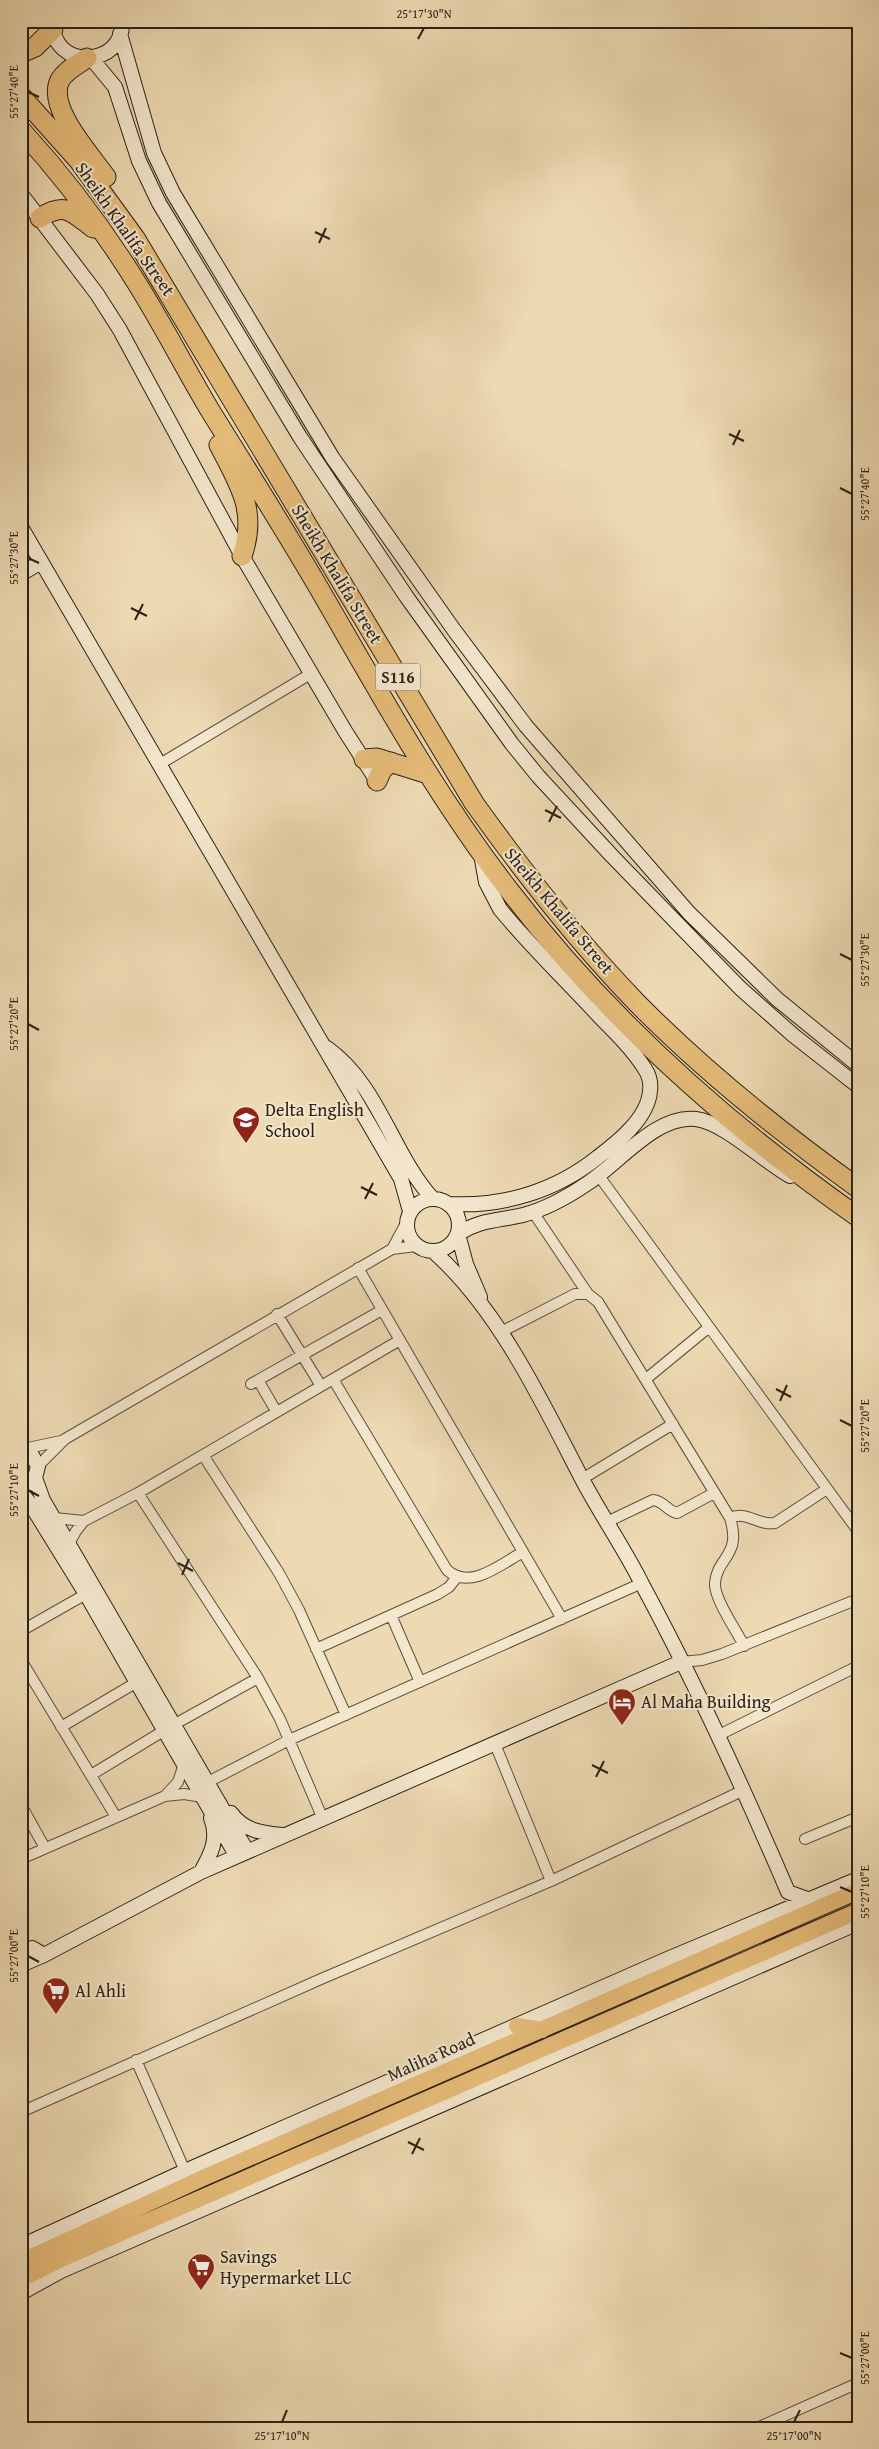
<svg xmlns="http://www.w3.org/2000/svg" width="879" height="2449" viewBox="0 0 879 2449" font-family="'Gentium Book Plus',serif">
<rect width="100%" height="100%" fill="#edd9b2"/>
<filter id="stains"><feTurbulence type="fractalNoise" baseFrequency=".004" numOctaves="4"/><feColorMatrix values="0 0 0 0 .2 0 0 0 0 .09 0 0 0 0 .02 0 0 0 .5 -.17"/></filter>
<radialGradient id="worn" r=".72"><stop offset=".6" stop-color="#630" stop-opacity="0"/><stop offset="1" stop-color="#630" stop-opacity=".3"/></radialGradient>
<g fill="none" stroke-linecap="round" stroke-linejoin="round">
<g stroke="#5c4f3e" stroke-width="12">
<path id="street" d="M160,764L312,673
M599,1176L858,1531
M533,1212L588,1294
M392,1249L406,1223
M358,1268L562,1619
M277,1314L321,1386
M499,1333L575,1294H588L598,1302L730,1518C742,1556 717,1557 715,1583C714,1599 737,1631 744,1646
M333,1379L447,1570C470,1591 501,1564 523,1552
M646,1379L708,1328
M258,1380L276,1411
M251,1384L382,1310
M23,1449L61,1441
M203,1455L279,1573L299,1610L346,1715
M38,1466L65,1439L392,1249L416,1246
M582,1479L673,1424
M138,1493L258,1678L280,1719L323,1819
M54,1518L84,1521L138,1493L400,1340
M730,1518C746,1510 758,1526 775,1523L827,1489
M607,1522L653,1500C664,1501 667,1511 677,1513L714,1493
M69,1544L76,1531L84,1521
M391,1615L420,1682
M21,1631L86,1594
M316,1649L438,1594L449,1587L457,1577
M21,1660L116,1817
M681,1662L702,1660L722,1654L858,1599
M175,1724L258,1678
M61,1727L137,1682
M719,1735L858,1666
M495,1744L551,1881
M91,1775L165,1730
M208,1782L289,1740L642,1583
M166,1795L178,1782L184,1764
M21,1805L45,1848
M805,1839L858,1817
M21,1859L165,1796L184,1794L203,1797
M136,2060L185,2171
M21,2112L321,1979L551,1881L744,1790
M757,2428L858,2383"/>
</g>
<g stroke="#2c2117" stroke-width="16">
<path id="secondary" d="M53,22C51,71 125,68 122,21
M120,34L154,153L173,193L332,457L454,630L526,726L689,913L777,999L858,1065
M91,58L115,87L139,161L159,203L300,437L406,596L512,744L538,776L612,856L740,988L793,1035L858,1086
M21,194L97,294L120,330L242,556L345,731L377,781
M21,527L401,1179L410,1211
M21,574L41,562
M327,1048C379,1085 391,1152 432,1198
M407 1225a26 26 0 1 1 52 0a26 26 0 1 1-52 0Z
M450,1204C503,1207 556,1191 598,1157C618,1142 648,1118 650,1091C651,1083 649,1075 645,1069C633,1050 616,1033 600,1017C567,981 531,947 500,909L486,882L481,854
M434,1252C499,1310 542,1402 582,1479C601,1515 624,1548 642,1584C696,1684 743,1787 788,1892L810,1900
M480,1297L466,1264L458,1234C481,1219 498,1221 523,1215C546,1209 569,1196 588,1183C620,1162 657,1114 696,1119C725,1123 763,1161 790,1176
M21,1449L30,1452L38,1466L35,1478L29,1484
M35,1478L43,1500L247,1851
M21,1492L31,1505L86,1594L236,1855
M231,1813C244,1831 262,1833 283,1835
M201,1872C211,1854 219,1839 211,1818
M21,1953L32,1948L44,1955
M21,1965L44,1955L201,1872L681,1662
M21,2246L185,2171L665,1960L858,1879
M21,2293L61,2271L858,1923"/>
</g>
<g stroke="#2c2117" stroke-width="18">
<path id="primary" d="M517,2026L542,2030
M21,2262L203,2178L858,1891
M21,2279L59,2260L858,1911"/>
</g>
<g stroke="#2c2117" stroke-width="21">
<path id="highway" d="M21,53L35,47L53,29
M87,58C77,65 66,70 60,80C46,107 90,154 106,177
M21,96L79,161L135,238L474,803C524,873 577,941 637,1003C704,1071 780,1132 858,1188
M21,130C65,178 104,230 138,285C164,327 186,370 211,412C248,471 285,530 320,590C379,692 436,796 509,890C606,1017 727,1125 858,1217
M40,218C65,201 72,212 93,228
M219,445C239,484 258,511 242,556
M364,759L377,758L428,774
M377,781L382,770L391,762"/>
</g>
<use href="#street" stroke="#f3e6cd" stroke-width="10"/>
<use href="#secondary" stroke="#f3e6cd" stroke-width="14"/>
<use href="#primary" stroke="#e6bc79" stroke-width="16"/>
<use href="#highway" stroke="#e6bc79" stroke-width="19"/>
</g>
<path fill="none" stroke="#2c2117" stroke-width="2" d="M418,39L424,28M28,92L39,97M315,232L330,239M319,243L326,228M729,434L744,441M733,445L740,430M840,488L852,494M28,558L39,563M131,608L147,616M135,620L143,604M545,810L561,818M549,822L557,806M840,954L852,960M28,1024L39,1030M361,1187L377,1195M365,1199L373,1183M776,1389L791,1397M780,1401L787,1385M840,1420L852,1426M28,1490L39,1496M178,1563L193,1571M182,1575L189,1559M592,1765L608,1773M596,1777L604,1761M840,1887L852,1892M28,1956L39,1962M408,2142L424,2150M412,2154L420,2138M840,2353L852,2358M282,2422L287,2410M794,2422L800,2410"/>
<defs>
<g id="school-pin" transform="scale(1.4375)"><path d="M0 17L-7.5 6A9.5 9.5 0 1 1 7.5 6Z" fill="#8f2418" stroke="#f3e6cd"/><path d="M0-5L7-2L0 1L-7-2ZM-4 1L0 2.5L4 1V4Q0 6-4 4Z" fill="#fff"/></g>
<g id="hotel-pin" transform="scale(1.4375)"><path d="M0 17L-7.5 6A9.5 9.5 0 1 1 7.5 6Z" fill="#8f2418" stroke="#f3e6cd"/><path d="M-6-4.5h1.5V1H6V5H4.5V3h-9V5H-6ZM-4 0a1.8 1.8 0 1 1 3.6 0ZM.5 0V-2.5h3Q6-2.5 6 0Z" fill="#fff"/></g>
<g id="supermarket-pin" transform="scale(1.4375)"><path d="M0 17L-7.5 6A9.5 9.5 0 1 1 7.5 6Z" fill="#8f2418" stroke="#f3e6cd"/><path d="M-6-5.5h2.5l.6 2H6L4.5 2H-2.5L-4.4-4H-6ZM-1.5 3.2a1.3 1.3 0 1 0 .1 0ZM3 3.2a1.3 1.3 0 1 0 .1 0Z" fill="#fff"/></g>
</defs>
<g fill-rule="evenodd">
<use href="#school-pin" x="246" y="1120"/>
<use href="#hotel-pin" x="622" y="1702"/>
<use href="#supermarket-pin" x="56" y="1991"/>
<use href="#supermarket-pin" x="201" y="2267"/>
</g>
<g text-anchor="middle" stroke-width="4" stroke-linejoin="round" paint-order="stroke">
<rect fill="#f3e6cd" stroke="#685c4e" stroke-width="1" x="375.5" y="663.5" width="45" height="27" rx="4"/>
<g font-size="16" font-weight="bold" fill="#2c2117">
<text x="398" y="683">S116</text>
</g>
<g font-size="18" fill="#2c2117" stroke="#f3e6cd">
<text transform="translate(125 229) rotate(55)" y="6">Sheikh Khalifa Street</text>
<text transform="translate(337 574) rotate(59)" y="6">Sheikh Khalifa Street</text>
<text transform="translate(559 911) rotate(50)" y="6">Sheikh Khalifa Street</text>
<text transform="translate(431 2057) rotate(-24)" y="6">Maliha Road</text>
</g>
<g font-size="18" fill="#2c2117" stroke="#f3e6cd" text-anchor="start">
<text x="265" y="1116">Delta English<tspan x="265" dy="21">School</tspan></text>
<text x="641" y="1708">Al Maha Building</text>
<text x="75" y="1997">Al Ahli</text>
<text x="220" y="2263">Savings<tspan x="220" dy="21">Hypermarket LLC</tspan></text>
</g>
</g>
<rect width="879" height="2449" fill="none" stroke="#edd9b2" stroke-width="55"/>
<rect x="28" y="28" width="824" height="2394" fill="none" stroke="#2c2117" stroke-width="2"/>
<g font-size="12" text-anchor="middle" fill="#2c2117">
<text x="424" y="18">25°17'30"N</text>
<text transform="translate(14 92) rotate(-90)" y="4">55°27'40"E</text>
<text transform="translate(865 494) rotate(-90)" y="4">55°27'40"E</text>
<text transform="translate(14 558) rotate(-90)" y="4">55°27'30"E</text>
<text transform="translate(865 960) rotate(-90)" y="4">55°27'30"E</text>
<text transform="translate(14 1024) rotate(-90)" y="4">55°27'20"E</text>
<text transform="translate(865 1426) rotate(-90)" y="4">55°27'20"E</text>
<text transform="translate(14 1490) rotate(-90)" y="4">55°27'10"E</text>
<text transform="translate(865 1892) rotate(-90)" y="4">55°27'10"E</text>
<text transform="translate(14 1956) rotate(-90)" y="4">55°27'00"E</text>
<text transform="translate(865 2358) rotate(-90)" y="4">55°27'00"E</text>
<text x="282" y="2440">25°17'10"N</text>
<text x="794" y="2440">25°17'00"N</text>
</g>
<rect width="100%" height="100%" filter="url(#stains)"/>
<rect width="100%" height="100%" fill="url(#worn)"/>
</svg>
